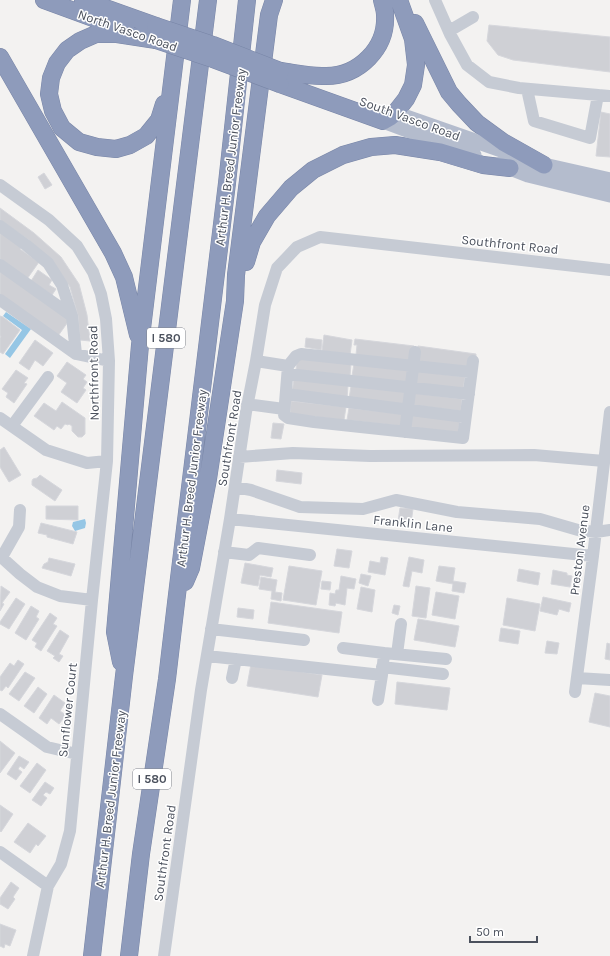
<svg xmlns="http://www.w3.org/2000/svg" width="610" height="956" viewBox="0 0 610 956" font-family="Karla,sans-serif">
<rect width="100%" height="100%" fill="#f3f2f1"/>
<path fill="#95c6e5" d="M6,312L31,329L10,358L5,354L22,330L3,316Z
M85,519L86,523L85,528L75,531L72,526L73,522Z"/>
<path fill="#cfd0d5" stroke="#d6d7dc" d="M489,25L610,37V72L513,60L498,55L487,41Z
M601,112L610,114V157L596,156Z
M44,173L52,185L45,189L38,177Z
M0,208L34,233L61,257L79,284L87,315L90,341L80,340L78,316L70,287L53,263L30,241L0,220Z
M0,232L22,247L20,249L39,262L27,279L0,259Z
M0,270L70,319L58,336L0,295Z
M38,270L52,280L49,285L56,289L52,295L31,281Z
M0,316L3,317L20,330L3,354L0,352V338L1,336H0Z
M324,335L352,340L350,355L322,351Z
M306,338L322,340L321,350L305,347Z
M355,339L414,346L412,361L356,355L357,345H354Z
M35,340L53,353L43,366L35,360L29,370L19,363Z
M418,346L476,354V357L471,368L416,361Z
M302,358L351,363L350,376L296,370L297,361Z
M67,362L86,375L83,379L87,382L83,388L86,390L77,403L61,392L67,383L57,376Z
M354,364L408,370L407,383L352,376Z
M16,370L28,378L24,383L27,384L14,403L6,397L8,393L2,389Z
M416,371L465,377L463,390L415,384Z
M294,379L348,385L347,399L292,392Z
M351,386L406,392L404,405L349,399Z
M414,393L462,399L461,411L412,405Z
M291,401L346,407L344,420L290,414Z
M62,402L85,418V434L82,437H78L72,431V426L69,424L68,425L65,424L61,429L57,426L54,430L34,416L44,403L56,411Z
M349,408L403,414L401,426L347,420Z
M411,414L460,420L458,433L410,427Z
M273,423L284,424L281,439L271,438Z
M4,447L21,475L9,482L0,467V450Z
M277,470L302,473L301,484L276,481Z
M40,475L62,490L55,501L32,485V481L33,479L37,478Z
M46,506H78V520L46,519Z
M400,508L413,509L411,523L398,521Z
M41,523L77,532L73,544L47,537V535L38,533Z
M337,549L352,551L349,568L334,566Z
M381,557L388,558L385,575L368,572L370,561L380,563Z
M409,557L424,560L422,573L412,571L409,587L403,586Z
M49,558L75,564L71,576L42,568L44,564L48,562Z
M245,563L273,568L271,577L260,575L258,586L241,583Z
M289,566L322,571L316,605L283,600Z
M439,566L455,568L453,581L466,583L464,593L452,591L453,584L436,581Z
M519,569L540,573L538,585L517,581Z
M553,570L567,573V575L572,576L570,587L551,584Z
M361,574L371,576L368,586L359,583Z
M341,576L356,579L354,589L347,588L345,605L336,603L335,606L329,605L330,593L335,594L336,590H339Z
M261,577L277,580L275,592L282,593L281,601L271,599L272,591L259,589Z
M322,581L331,582L330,590L321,589Z
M1,586L10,592L2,603L4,604L0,611Z
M416,586L430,588L426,618L412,616Z
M361,587L375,590L372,612L357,609Z
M436,592L459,596L455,619L432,615Z
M543,597L571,603L569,612L559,609L557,615L540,611Z
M16,598L25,604L9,629L0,624V622Z
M507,598L540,604L535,631L503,625Z
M271,602L342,612L339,633L268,623Z
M394,605L400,606L398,615L392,613Z
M31,606L39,611L36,617L39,619L26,640L15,633Z
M238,608L254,610L253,619L237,617Z
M50,613L57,618L53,624L57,626L41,651L35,647L37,643L32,640Z
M418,619L459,626L455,647L414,640Z
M501,628L520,631L518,644L499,641Z
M60,630L69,636L59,654L63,656L59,662L53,658L55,656L47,651Z
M547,641L559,643L557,654L545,653Z
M607,643L610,644V660L605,659Z
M18,660L24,664L8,688L6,686L2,691L0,690V677L10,663L14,666Z
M251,664L322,675L318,697L247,686Z
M25,672L35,678L19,701L9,694Z
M397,682L450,688L447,710L395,704Z
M38,687L47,694L34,713L24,706Z
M595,693L610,696V727L589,722Z
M54,695L65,703L60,711L66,715L59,724L51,718L47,724L39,718Z
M0,741L15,753L0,773Z
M19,756L29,762L24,769L20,766L18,769L22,772L16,780L7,774Z
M37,763L46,770L30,793L20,786Z
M45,782L54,788L50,794L46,792L43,795L47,798L41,806L32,800Z
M0,805L13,814L1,832L0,831Z
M28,823L46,836L38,846L36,844L30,853L14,842Z
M11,882L19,888L13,897L15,899L8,909L0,904V898Z
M0,924L16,930L10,946L5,944L4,948L0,946Z"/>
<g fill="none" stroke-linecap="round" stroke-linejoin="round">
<g stroke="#7986a7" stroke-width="18">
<path id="highway" d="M44,0L126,30
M83,0L156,26
M415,23L449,92L459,104L477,123L503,142L544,165
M156,40L117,34H96L80,41L67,50L57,63L51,78L49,94L53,111L62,128L79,142L97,147L116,149L130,145L146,136L159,120L164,104
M0,57L113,253L124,277L138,335
M280,71C295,73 311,77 326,76C359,76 387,48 385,15C385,10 383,5 382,0
M280,84L383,121L390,117L395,113L406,99L413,85L416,65L413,39L399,0
M246,262L252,242L267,216L291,188L313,170L343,155L371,147L395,145L440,152L483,165L510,168
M185,582L191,568L208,479L235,301L236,275L269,15L274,0
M121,662L115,632L140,345L182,0
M92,956L124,676L208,0
M129,956L141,854L167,679L176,603L227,183L247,0"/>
</g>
<path stroke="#c6cbd4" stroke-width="12" d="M435,0L450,34L467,65L489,82L519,88L610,96
M449,31L473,17
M527,89L534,121L590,138L598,95
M0,185L49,220L77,246L93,272L101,294L106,319L109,361L107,461L92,600L70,831L61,864L48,886L33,956
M0,226L26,245L48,263L62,285L72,316L76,354
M0,265L72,316
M0,300L76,354L109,361
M256,361L288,366
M471,372L301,354L296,356L288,366L284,415L288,418L314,422L463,438L473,361
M288,374L469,394
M286,394L465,417
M247,404L284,409
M0,418L46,450L87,463L107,461
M12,426L48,377
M405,432L415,352
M239,457L293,453L370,456L534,455L604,461
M235,487L251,490L300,507L363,509L396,500L457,512L540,519L578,530L596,532L610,530
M230,519L593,556
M224,552L249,555L258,548L310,555
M0,556L20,574L37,587L60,596L92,600
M2,557L19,527L20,510
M211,629L304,640
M343,648L384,653
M397,654L401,624
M207,656L382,675L384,653L446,659
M382,667L443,674
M232,678L236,659
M577,678L610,680
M575,692L593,556L610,412
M378,700L382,675
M0,714L47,747L77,754
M0,852L48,886
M164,956L201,690L230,519L246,412L256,361L265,305L277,268L297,247L320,237L610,270"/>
<path stroke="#b4bccd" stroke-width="15" d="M395,113L544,165L610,180
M383,121L474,155
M500,164L528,175L610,195"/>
<use href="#highway" stroke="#8e9bbb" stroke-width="17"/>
<g stroke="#7986a7" stroke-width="18" stroke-linecap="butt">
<path id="highway-bridge" d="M156,26L213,45L280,71
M156,40L213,59L280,84"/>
</g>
<use href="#highway-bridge" stroke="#8e9bbb" stroke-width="17"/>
</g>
<g text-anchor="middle" stroke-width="3" stroke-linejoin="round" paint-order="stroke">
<g fill="#fff" stroke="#81858e" stroke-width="1">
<rect x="147" y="328" width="38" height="20" rx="3"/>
<rect x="133" y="769" width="38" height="20" rx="3"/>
</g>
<g font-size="12" font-weight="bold" fill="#4b515d">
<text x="166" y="342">I 580</text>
<text x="152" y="783">I 580</text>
</g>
<g font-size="13" fill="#4b515d" stroke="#fff">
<text transform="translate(128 30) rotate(19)" y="5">North Vasco Road</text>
<text transform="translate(410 118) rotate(20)" y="5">South Vasco Road</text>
<text transform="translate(230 157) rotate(-83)" y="5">Arthur H. Breed Junior Freeway</text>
<text transform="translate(510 244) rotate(6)" y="5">Southfront Road</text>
<text transform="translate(93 373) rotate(-91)" y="5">Northfront Road</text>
<text transform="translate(229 438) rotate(-81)" y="5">Southfront Road</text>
<text transform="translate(191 478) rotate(-83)" y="5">Arthur H. Breed Junior Freeway</text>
<text transform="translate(413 523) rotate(6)" y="5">Franklin Lane</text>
<text transform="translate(579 550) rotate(-83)" y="5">Preston Avenue</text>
<text transform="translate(67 710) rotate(-84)" y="5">Sunflower Court</text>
<text transform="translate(110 799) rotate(-83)" y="5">Arthur H. Breed Junior Freeway</text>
<text transform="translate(164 853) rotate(-82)" y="5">Southfront Road</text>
</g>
</g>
<path d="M470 936v6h67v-6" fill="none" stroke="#4b515d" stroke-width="2"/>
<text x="476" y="936" font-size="12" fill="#4b515d" stroke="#ffffff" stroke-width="3" paint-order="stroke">50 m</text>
</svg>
